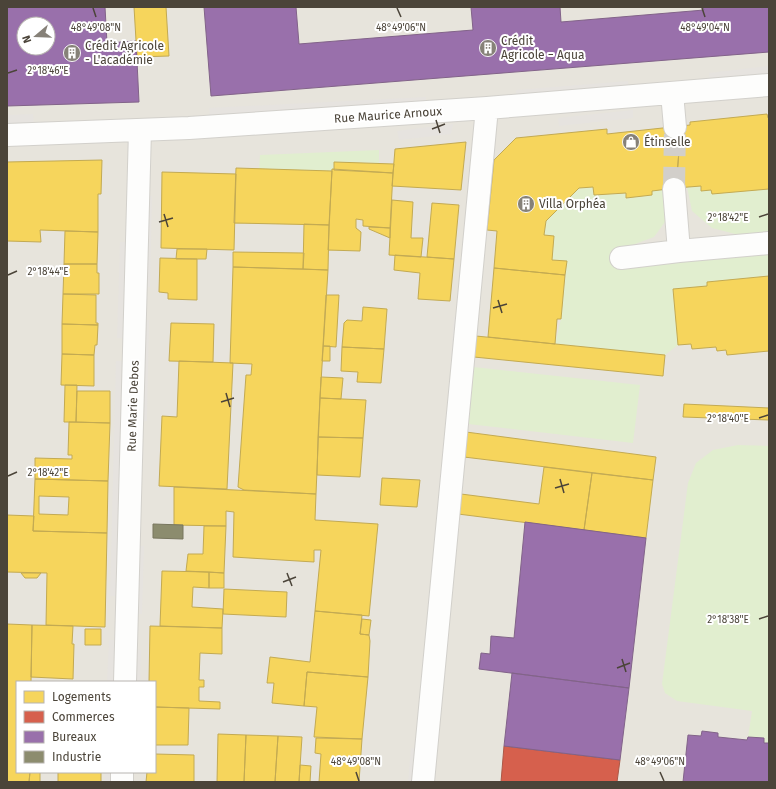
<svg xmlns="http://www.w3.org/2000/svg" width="776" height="789" viewBox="0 0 776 789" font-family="'Fira Sans',sans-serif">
<rect width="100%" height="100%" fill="#f4f2ee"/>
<path fill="#e7e4dc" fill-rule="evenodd" d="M7,7H769V782H7ZM24,24H48V48H24ZM17,682H155V772H17Z"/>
<path fill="#e1eecf" d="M379,150V163L334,162V170L332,169V171L259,169L260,155Z
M701,186V191L711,190L712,194L769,189V235L743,236L712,228L692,211L687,187Z
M593,187L594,195L626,193L627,198L652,195V191L676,188L670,215L654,237L616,251H769V276L707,282V286L673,289L678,345L665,355L555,344L561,319L567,261L552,260L554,236L544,235L546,221L579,188Z
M473,367L640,385L633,443L468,424Z
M738,445L769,446V743H764L763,738L748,737L752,711L677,701L665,693L662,684L688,483L696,463L713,450Z"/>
<path fill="#e6e3df" d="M769,66V77L710,83L709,73Z
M628,81L629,90L516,99V90Z
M426,97V106L210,117L209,108Z
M633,110V118L559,126L558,118Z
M33,114L34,124L7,125V115Z
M453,124L451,134L399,140L397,131Z
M144,196H152L150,287L142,286Z
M120,242H127L126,338H117Z
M454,317L461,318L456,372L450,371Z
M141,320H149L147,421H138Z
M116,361H126L118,596H110Z
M136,546H144L142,614H134Z
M109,640H118L117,682H107Z
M134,649L141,650L140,682H133Z
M411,748L418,749L415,782H408Z
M105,772H115V782H105Z"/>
<path fill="#f6d55c" stroke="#c3aa52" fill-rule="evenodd" d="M134,7H166L169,56L137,57Z
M767,114L768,118H769V189L712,194L711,190L701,191V186L676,188L681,126L690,125V122Z
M681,126L676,188L652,191V195L626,198V193L594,195L593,187L579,188L546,221L544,235L554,236L552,260L567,261L565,275L494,268L497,231L487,230L494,160L516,138L607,129V134Z
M466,142L461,190L392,186L395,149Z
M102,160L101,194H98V232L40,230L41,242L7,241V162Z
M334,162L394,164L393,173L334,170Z
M236,168L332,171L329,225L234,223Z
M332,169L393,173L390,228L363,226V220L356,219V228L361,232L360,251L328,250Z
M162,172L236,174L234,250L161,248Z
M392,200L413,202L411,238H423L421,257L389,255Z
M432,203L459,205L454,259L427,257Z
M304,224L329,225L328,270L303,269Z
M369,227L390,228V238L369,229Z
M65,231L98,232L97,264H64Z
M177,249H207L206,259H176Z
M233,252L304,253L303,269L233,267Z
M395,255L454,259L450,301L418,299L420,273L394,270Z
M160,258L197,259V300L168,299V293L159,292Z
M64,264H97V273H99V294H63Z
M233,267L328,270L320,398L316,494L244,490L238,487L246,375H251L252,364L230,363Z
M494,268L565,275L561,319H557L555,344L488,337Z
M769,276V351L727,355L726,350L717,351L716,347L692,349L691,344L678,345L673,289L707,286V282Z
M63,294L96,295V323H98V325L62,324Z
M326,295H339L336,347L323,346Z
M363,307L387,309L384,349L342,347L344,323L347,320L362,321Z
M171,323L214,324L213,362L169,361Z
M62,324L98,325L97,345H95L94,355L62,354Z
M476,336L665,355L663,376L474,357Z
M323,346H330V361H322Z
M342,347L384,349L381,383L357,382L358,372L341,371Z
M62,354L94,355V386L61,385Z
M179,361L233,363L227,489L159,486L162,416L177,417Z
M321,377L343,378L341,399L320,398Z
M65,385H77L76,422H64Z
M77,391H110V423L76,422Z
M320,398L366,400L363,438L318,437Z
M684,404L769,408V420L683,417Z
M69,422L110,423L108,481L35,479V458L72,459V455H68Z
M466,432L656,457L653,480L464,457Z
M318,437L363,438L360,477L317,475Z
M544,467L592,473L584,530L458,514L461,494L539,504Z
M592,473L653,480L646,538L584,530Z
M382,478L420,480L417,507L380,505Z
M35,479L108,481L107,533L33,531ZM39,496L69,497L68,515L39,514Z
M174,487L316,494L315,520L378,524L369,616L315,611L321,550H314V562L233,557L234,512L226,511V526L174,525Z
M7,515L34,516L33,531L107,533L105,627L46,625L47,573L7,572Z
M204,526H226L224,573L186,571L188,554H203Z
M162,571L209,572V588L193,587L192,607L223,609L222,628L160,626Z
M209,572L224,573V588H209Z
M21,573H41L37,578H25Z
M224,589L287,592L286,617L223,614Z
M315,611L362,615L360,634L369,635L370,641L368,677L307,672L304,706L272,703L274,683H267L270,657L310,662Z
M362,619L371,620L369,635L360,634Z
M7,624L32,625L31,682H17V772H30L29,782H7Z
M32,625L73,626L72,644H74L73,679L31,677Z
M150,626L222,628V654L200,653L199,680H204V687H199V701L220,702V709L155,707V682H149Z
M85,629H101V645H85Z
M307,672L368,677L362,739L314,737L317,707L304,706Z
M155,707L189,708L188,745H155Z
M218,734L246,735L244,782H217Z
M246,735L278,736L275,782H244Z
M278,736L302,737L299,782H275Z
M316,738L362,739L359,782H319L321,754L315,753Z
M155,754L194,755V782H146L147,772H155Z
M300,765L311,766L310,782H299Z
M30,772H40V782H29Z
M58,772H101V782H58Z"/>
<path fill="#d6604d" stroke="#ac5847" d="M504,746L620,760L617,782H501Z"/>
<path fill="#9970ab" stroke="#826389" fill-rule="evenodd" d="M7,7H105L107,43L136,41L139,102L7,106ZM24,24H48V48H24Z
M204,7H296L299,44L473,30L471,7H560L561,22L704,10L703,7H769V52L211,96Z
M525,522L646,538L629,688L479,669L481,653L490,654L491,636L514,638Z
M512,673L629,688L620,760L504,746Z
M702,731L718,733V737L747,740L748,737L764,738V743H769V782H683L688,735L701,736Z"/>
<path fill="#8c8c6e" stroke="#78765e" d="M153,524L183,525V539L153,538Z"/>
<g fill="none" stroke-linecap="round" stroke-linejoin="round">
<path stroke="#d2cfca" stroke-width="22" stroke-dasharray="22 11" stroke-linecap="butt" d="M674,189L675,127"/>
<g stroke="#d2d0cb" stroke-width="24">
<path id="minor" d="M672,93L675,127
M7,135L189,128L487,108L769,85
M674,189L679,251L769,243
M621,258L679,251
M125,682L140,130
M122,782V772
M423,782L487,108"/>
</g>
<use href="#minor" stroke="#fdfdfc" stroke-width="22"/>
</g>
<path fill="none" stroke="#4b4439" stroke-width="1.5" d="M93,8L96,17M397,8L401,17M702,8L705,17M8,73L17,70M436,120L440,133M432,129L445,124M164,214L168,227M759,217L768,214M159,222L173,218M8,275L17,271M498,300L502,313M493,308L507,304M226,393L230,407M221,402L234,398M759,418L768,415M8,476L17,472M560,479L564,493M555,488L569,484M287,573L292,586M283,582L296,577M759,619L768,616M622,659L626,672M617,668L630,663M356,772L359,781M660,772L664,781"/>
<defs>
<g id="building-disc" transform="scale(0.9)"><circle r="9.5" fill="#868178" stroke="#fff"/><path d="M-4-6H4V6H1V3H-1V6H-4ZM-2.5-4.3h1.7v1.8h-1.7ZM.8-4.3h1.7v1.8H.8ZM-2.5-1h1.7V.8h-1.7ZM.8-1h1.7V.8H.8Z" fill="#fff"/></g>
<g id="shop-disc" transform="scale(0.9)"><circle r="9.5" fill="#868178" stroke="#fff"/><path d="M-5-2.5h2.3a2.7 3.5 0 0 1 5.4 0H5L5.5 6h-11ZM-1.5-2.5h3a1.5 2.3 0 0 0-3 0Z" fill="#fff"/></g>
</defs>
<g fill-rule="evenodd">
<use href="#building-disc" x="488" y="48"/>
<use href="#building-disc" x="72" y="53"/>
<use href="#shop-disc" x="631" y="142"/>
<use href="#building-disc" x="526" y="204"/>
</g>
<g text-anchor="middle" stroke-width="4" stroke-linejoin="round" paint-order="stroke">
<g font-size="12" fill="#4b4439" stroke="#fff" text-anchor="start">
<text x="501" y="45">Crédit<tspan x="501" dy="14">Agricole − Aqua</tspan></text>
<text x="85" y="50">Crédit Agricole<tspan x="85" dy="14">- L'académie</tspan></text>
<text x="644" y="146">Étinselle</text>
<text x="539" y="208">Villa Orphéa</text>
</g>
<g font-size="12" fill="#4b4439" stroke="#fff">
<text transform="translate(388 115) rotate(-4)" y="4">Rue Maurice Arnoux</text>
<text transform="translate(133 406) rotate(-88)" y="4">Rue Marie Debos</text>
</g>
</g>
<g font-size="10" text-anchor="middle" fill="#4b4439" stroke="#fff" stroke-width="4" stroke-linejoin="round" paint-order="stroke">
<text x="96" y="31">48°49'08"N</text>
<text x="401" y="31">48°49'06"N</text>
<text x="705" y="31">48°49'04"N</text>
<text x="48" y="74">2°18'46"E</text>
<text x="728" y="221">2°18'42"E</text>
<text x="48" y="275">2°18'44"E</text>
<text x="728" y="422">2°18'40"E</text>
<text x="48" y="476">2°18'42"E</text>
<text x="728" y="623">2°18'38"E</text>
<text x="356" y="765">48°49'08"N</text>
<text x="660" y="765">48°49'06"N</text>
</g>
<rect width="776" height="789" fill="none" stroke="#4b4439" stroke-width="16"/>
<rect x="16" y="681" width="140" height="92" fill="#ffffff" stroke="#b7b4b0"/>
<rect x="24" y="691" width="20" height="12" fill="#f6d55c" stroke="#b7b4b0"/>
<text x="52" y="701" font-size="12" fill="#4b4439">Logements</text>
<rect x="24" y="711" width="20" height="12" fill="#d6604d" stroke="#b7b4b0"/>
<text x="52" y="721" font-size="12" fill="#4b4439">Commerces</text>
<rect x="24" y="731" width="20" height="12" fill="#9970ab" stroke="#b7b4b0"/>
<text x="52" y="741" font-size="12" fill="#4b4439">Bureaux</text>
<rect x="24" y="751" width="20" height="12" fill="#8c8c6e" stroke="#b7b4b0"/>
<text x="52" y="761" font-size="12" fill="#4b4439">Industrie</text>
<g transform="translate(36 36) rotate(251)"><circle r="19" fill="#ffffff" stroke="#b7b4b0"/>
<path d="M0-3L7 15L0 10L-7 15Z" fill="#868178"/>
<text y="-6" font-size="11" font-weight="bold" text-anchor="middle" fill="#4b4439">N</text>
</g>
</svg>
